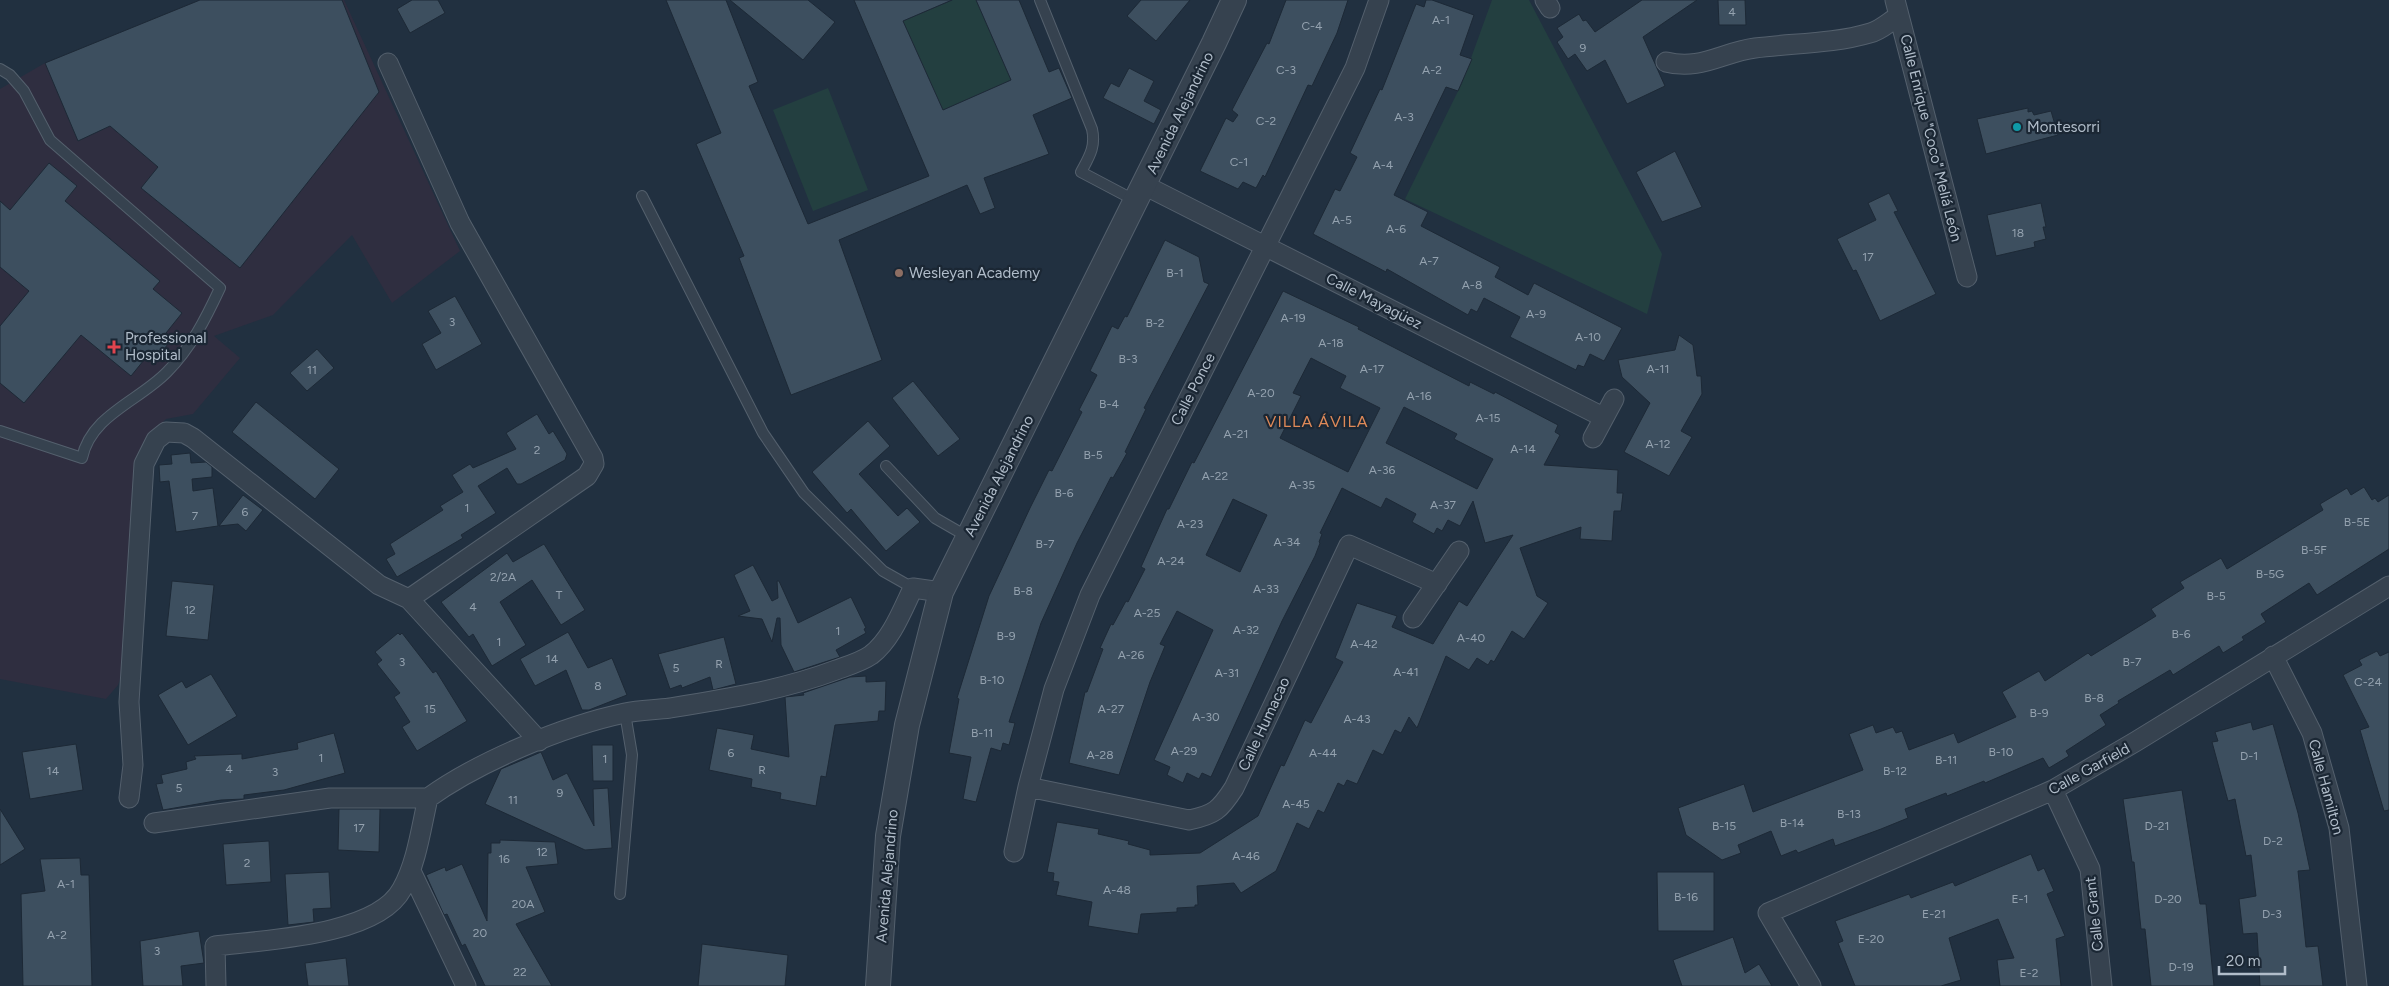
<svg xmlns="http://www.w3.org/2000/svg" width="2389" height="986" viewBox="0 0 2389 986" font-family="Figtree,sans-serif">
<rect width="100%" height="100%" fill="#213040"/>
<path fill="#2f2e40" d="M200,0H344L460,251L392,303L352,235L273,315L214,336L240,358L193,414L166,419L150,435L121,677L118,685L106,699L0,679V89L45,63Z"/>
<path fill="#233f40" d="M953,0H976L1011,80L943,110L903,21Z
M1492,0H1529L1662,254L1647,314L1405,199L1462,83Z
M828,88L868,190L813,211L773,110Z"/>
<path fill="#3d4f5f" stroke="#1d2936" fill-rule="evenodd" d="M200,0H342L379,92L240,268L141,188L158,167L110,126L78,141L45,63Z
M412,0H438L445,13L410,33L397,9Z
M666,0H726L758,82L749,86L808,224L929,176L854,0H952L903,21L943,110L1011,80L976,0H1019L1049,72L1059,68L1072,98L1033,115L1049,154L984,178L995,208L980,214L967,185L839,240L882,360L791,395L739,258L744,256L696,144L721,133Z
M730,0H808L835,22L803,60Z
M1141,0H1190L1156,41L1127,16Z
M1286,0H1348L1337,33L1312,86L1308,85L1265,177L1263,175L1256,188L1243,182L1238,189L1200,171L1226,118L1233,122L1238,115L1232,110L1267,43L1269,44Z
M1426,0H1432L1474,15L1460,55L1472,59L1458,91L1446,87L1394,195L1428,212L1421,226L1500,267L1495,277L1528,295L1534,283L1622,328L1604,361L1590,354L1584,367L1578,365L1576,370L1510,337L1520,317L1484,298L1477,312L1471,309L1468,315L1387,269L1386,272L1313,234L1335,189L1340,191L1357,157L1350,153L1380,89L1382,90L1416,4L1424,7Z
M1642,0H1697L1643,37L1665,86L1627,104L1605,60L1587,71L1575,54L1568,59L1557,42L1563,37L1557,28L1579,14L1583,21L1586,20L1595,32Z
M1718,0H1745L1746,25H1719Z
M1129,68L1154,81L1144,101L1161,110L1154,124L1103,98L1111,83L1119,87Z
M2028,108V112L2032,111L2034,115L2051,111L2058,135L1986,154L1977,119Z
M1675,151L1702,207L1662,222L1636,172Z
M49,163L77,186L65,201L160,281L153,289L182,313L166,333L173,338L155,360L148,355L131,376L81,335L24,403L0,383V326L29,291L0,267V201L10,210Z
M1889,193L1898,211L1894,212L1936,294L1880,321L1856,270L1853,271L1837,239L1876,220L1868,203Z
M2041,203L2046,227H2043L2046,239L2034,242L2035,247L1996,256L1987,215Z
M1165,240L1199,257L1204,282L1209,284L1144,408L1146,409L1125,452L1127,453L1113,478L1111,477L1077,543L1041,623L1009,722L1015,723L1009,745L1003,743L1001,751L991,748L976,802L963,799L971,757L949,753L959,699L957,698L989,596L1030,508L1049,470L1052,471L1082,412L1079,410L1097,375L1090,371L1112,326L1118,329L1125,316L1127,317Z
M1283,291L1359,327L1358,329L1469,386L1470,382L1494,394L1495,392L1558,425L1555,432L1560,435L1544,465L1618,470L1617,493H1623L1621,511H1614L1612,541L1580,539L1581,527L1520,548L1537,596L1548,603L1524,639L1512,631L1494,662L1491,660L1488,665L1477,658L1469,670L1446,656L1417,728L1409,717L1401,733L1395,730L1383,755L1373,750L1357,784L1347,780L1344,786L1338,783L1324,813L1318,810L1309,829L1297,823L1276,871L1241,893L1234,883L1197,886L1198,905H1195V907L1177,908V912L1141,914L1138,934L1088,926L1092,902L1056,895L1059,882L1053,881L1054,873L1047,872L1057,822L1099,829L1098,834L1129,841L1128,844L1150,850V855L1200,853L1258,816L1281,765L1284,766L1305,720L1311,723L1343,662L1335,658L1357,603L1397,616L1392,627L1433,644L1459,601L1467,606L1513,535L1485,543L1473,501L1460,526L1448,520L1442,531L1437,528L1434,534L1412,522L1416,514L1386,498L1381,508L1342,488L1320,533L1322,534L1319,542L1320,543L1315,556L1282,621L1211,777L1202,773L1199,779L1187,773L1183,783L1167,775L1170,767L1154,760L1213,630L1177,611L1160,644L1165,646L1150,682L1119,775L1069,763L1085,692H1087L1103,649L1100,648L1111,624L1113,625L1126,601L1128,602L1145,569L1141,567L1167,509H1169L1192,462L1194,463ZM1311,358L1346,376L1340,388L1380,408L1348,472L1280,438L1301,396L1293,393ZM1404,407L1457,434L1454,439L1493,459L1477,489L1386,443ZM1233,499L1267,515L1240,572L1206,555Z
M455,296L482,344L436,370L422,344L441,333L428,311Z
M1679,335L1693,345L1697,376H1701L1702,394L1681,431L1692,437L1669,476L1624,452L1650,403L1622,377L1618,360L1675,350Z
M317,349L334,368L307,391L290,373Z
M913,381L960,439L938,456L892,398Z
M256,402L339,469L315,499L232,432Z
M537,414L549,434L553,431L567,454L565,460L521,484H517L507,468L478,486L496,513L461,535L463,538L397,577L386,559L395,554L390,544L443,510L440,506L463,492L452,475L470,464L473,468L516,449L506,433Z
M868,421L890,446L859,474L898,516L907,508L920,522L886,551L851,509L847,513L812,472Z
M190,453L191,463L206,462L212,467V477L192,479L193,491L213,488L218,526L176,532L169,481L160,482L159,465L172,464L171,455Z
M2364,487L2372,500L2375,498L2378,502L2389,495V549L2317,595L2309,583L2261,614L2266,622L2242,637L2244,640L2223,653L2219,646L2173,675L2170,670L2118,701L2119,703L2100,715L2106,725L2066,751L2069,756L2049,768L2043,758L1985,783L1984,781L1947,796L1946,793L1905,809L1908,818L1881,829L1835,846L1833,839L1798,853L1796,850L1781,856L1771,831L1738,845L1741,853L1722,860L1686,835L1678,808L1744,784L1753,812L1863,770L1849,734L1873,725L1876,733L1893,727L1896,733L1902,731L1909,750L1954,733L1958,743L2016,717L2002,692L2039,671L2045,681L2088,653L2091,656L2156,616L2151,609L2184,588L2180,582L2221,558L2227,569L2323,510L2320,504L2347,488L2351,495Z
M243,495L263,510L246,531L238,524L219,526Z
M544,544L585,610L561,625L532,580L500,602L526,645L492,666L473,634L469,637L441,602L507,553L513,562Z
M753,565L772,601L778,598L777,581H779L798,623L851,597L866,628L864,629L866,633L836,650L840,657L794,672L781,645L780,618H777L772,642L762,619L738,616L750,611L734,575Z
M172,581L214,585L208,640L166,636Z
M568,632L588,668L612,658L627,695L589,710H582L566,670L535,686L520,659Z
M398,633L400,635L402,633L433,673L436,671L467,721L417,751L402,727L410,722L394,697L400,693L377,664L382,660L375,652Z
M724,637L736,684L713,690L710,677L682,688L681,685L670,689L658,654Z
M2377,651L2380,656L2389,652V810L2384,811L2360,730L2369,727L2343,675L2362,665L2359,660Z
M211,674L237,716L188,745L158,695L182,681L186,688Z
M866,676V682L886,681L885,711H879L878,721L835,725L826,777L821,776L816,806L780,799L781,793L751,787L752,779L709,770L717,728L754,735L751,749L789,757L785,697L804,695L803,693L850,677Z
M2251,722L2253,730L2273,724L2298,813L2310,870L2298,871L2306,947L2318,946L2323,986H2260L2257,933L2243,934L2239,899L2256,896L2251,855L2246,856L2235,799L2228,801L2212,742L2218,741L2215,732Z
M334,733L345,773L284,790L244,795V799L221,800L163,810L156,784L163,783L161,775L187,769L186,762L196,759L194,756L242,754V759L298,749L297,743Z
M76,744L83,790L30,799L22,752Z
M592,745H613V781H593Z
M541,752L553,780L567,773L594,826L593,789L608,788L612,848L585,850L485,804L501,769Z
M2182,790L2200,904H2206L2214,986H2151L2145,929H2141L2134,862H2132L2123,799Z
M0,809L25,849L0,865Z
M339,809H380L379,852L338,850Z
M500,840L555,842L558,864L526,867L545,912L516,924L552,986H485L465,944L462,946L447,914L444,915L426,875L445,867L446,871L462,864L487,921L488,853H491V843H500Z
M269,841L271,882L226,885L223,844Z
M2031,854L2038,871L2044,868L2054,891L2047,894L2065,936L2056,939L2061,986H2000L1997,960L2014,958L1998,919L1949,938L1961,980L1941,986H1855L1838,943L1843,941L1835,921L1909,894L1911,898L1953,882L1955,886Z
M80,858L81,875H89L92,986H23L21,894L45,891L40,859Z
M329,872L331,908L313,909L314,922L288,925L285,874Z
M1657,872H1714V931H1658Z
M199,931L204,963L181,966L183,986H143L140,941Z
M1733,937L1745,973L1759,964L1772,986H1682L1673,960Z
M702,944L788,955L785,986H698Z
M346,958L349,986H308L305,963Z"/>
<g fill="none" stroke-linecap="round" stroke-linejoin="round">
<g stroke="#54606d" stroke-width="12">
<path id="service" d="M1040,0L1092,129C1096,147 1089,157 1081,172L1136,201
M0,69L10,75L24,91L50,140L220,288C206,318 191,348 167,372C139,401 91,415 82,458L0,431
M642,196L763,433L804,493L883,571L913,588
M886,466L935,518L968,537
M620,894L632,755L625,713"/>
</g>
<g stroke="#54606d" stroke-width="21">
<path id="minor" d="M1545,0L1550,8
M1895,0L1967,277
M1666,62C1700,71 1723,52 1755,48C1793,43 1833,44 1870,33C1880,31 1890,21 1899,16
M388,63L460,223L593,458L594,464L587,476L409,599
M1144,185L1603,417
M1593,438L1614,399
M1413,618L1459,551
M2273,656L2312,733L2339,828L2357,986
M1028,787L1189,820C1214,815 1220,810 1234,788L1349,545L1437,584
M2053,790L2090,869L2102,986
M129,798L133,765L129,702L144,464L156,440L166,432L184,433L193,438L379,585L409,599L539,741
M154,823L330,798H428
M1014,852L1028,787L1054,689L1090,595L1355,68L1379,0
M411,871L466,986
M216,986L215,946C264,940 377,936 402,889C417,862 421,828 428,798C478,762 563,726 625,713C640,710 655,710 670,708C726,699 783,690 836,670C847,666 861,662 871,655C891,640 902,611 913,588L941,592
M1811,986L1768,913L2053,790L2135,742L2389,586"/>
</g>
<g stroke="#54606d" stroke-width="26">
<path id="tertiary" d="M878,986L888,836L907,725L941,592L1214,43L1234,0"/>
</g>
<use href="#service" stroke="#36424f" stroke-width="10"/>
<use href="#minor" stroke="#36424f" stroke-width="19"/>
<use href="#tertiary" stroke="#36424f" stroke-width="24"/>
</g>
<circle fill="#0f9aa8" stroke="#1b2734" stroke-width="2" cx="2017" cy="127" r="5"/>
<circle fill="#8d6e63" stroke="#1b2734" stroke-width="2" cx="899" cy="273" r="5"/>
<path fill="#e0444e" stroke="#1b2734" stroke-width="2" d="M111.5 339.5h5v5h5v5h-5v5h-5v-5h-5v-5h5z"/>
<g text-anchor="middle" stroke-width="4.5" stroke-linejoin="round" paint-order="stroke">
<g font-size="12" fill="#94a2af">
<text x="1732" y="16">4</text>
<text x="1441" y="24">A-1</text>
<text x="1312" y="30">C-4</text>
<text x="1583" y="52">9</text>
<text x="1286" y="74">C-3</text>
<text x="1432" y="74">A-2</text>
<text x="1404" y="121">A-3</text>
<text x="1266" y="125">C-2</text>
<text x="1239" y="166">C-1</text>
<text x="1383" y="169">A-4</text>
<text x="1342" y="224">A-5</text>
<text x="1396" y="233">A-6</text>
<text x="2018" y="237">18</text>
<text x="1868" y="261">17</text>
<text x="1429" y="265">A-7</text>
<text x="1175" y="277">B-1</text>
<text x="1472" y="289">A-8</text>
<text x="1536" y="318">A-9</text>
<text x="1293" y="322">A-19</text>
<text x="452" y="326">3</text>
<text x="1155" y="327">B-2</text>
<text x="1588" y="341">A-10</text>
<text x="1331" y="347">A-18</text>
<text x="1128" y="363">B-3</text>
<text x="1372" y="373">A-17</text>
<text x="1658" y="373">A-11</text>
<text x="312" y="374">11</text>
<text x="1261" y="397">A-20</text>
<text x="1419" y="400">A-16</text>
<text x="1109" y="408">B-4</text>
<text x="1488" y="422">A-15</text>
<text x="1236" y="438">A-21</text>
<text x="1658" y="448">A-12</text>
<text x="1523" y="453">A-14</text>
<text x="537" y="454">2</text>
<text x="1093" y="459">B-5</text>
<text x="1382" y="474">A-36</text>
<text x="1215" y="480">A-22</text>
<text x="1302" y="489">A-35</text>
<text x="1064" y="497">B-6</text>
<text x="1443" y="509">A-37</text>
<text x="467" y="512">1</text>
<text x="245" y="516">6</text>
<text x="195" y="520">7</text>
<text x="2357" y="526">B-5E</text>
<text x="1190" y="528">A-23</text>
<text x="1287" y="546">A-34</text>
<text x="1045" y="548">B-7</text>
<text x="2314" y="554">B-5F</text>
<text x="1171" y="565">A-24</text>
<text x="2270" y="578">B-5G</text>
<text x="503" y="581">2/2A</text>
<text x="1266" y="593">A-33</text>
<text x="1023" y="595">B-8</text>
<text x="559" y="599">T</text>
<text x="2216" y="600">B-5</text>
<text x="473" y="611">4</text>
<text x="190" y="614">12</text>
<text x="1147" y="617">A-25</text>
<text x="1246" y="634">A-32</text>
<text x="838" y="635">1</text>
<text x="2181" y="638">B-6</text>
<text x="1006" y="640">B-9</text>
<text x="1471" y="642">A-40</text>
<text x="499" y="646">1</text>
<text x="1364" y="648">A-42</text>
<text x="1131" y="659">A-26</text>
<text x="552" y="663">14</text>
<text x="402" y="666">3</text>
<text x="2132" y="666">B-7</text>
<text x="719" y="668">R</text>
<text x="676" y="672">5</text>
<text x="1406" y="676">A-41</text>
<text x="1227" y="677">A-31</text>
<text x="992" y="684">B-10</text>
<text x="2368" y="686">C-24</text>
<text x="598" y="690">8</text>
<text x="2094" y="702">B-8</text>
<text x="430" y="713">15</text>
<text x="1111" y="713">A-27</text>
<text x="2039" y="717">B-9</text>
<text x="1206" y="721">A-30</text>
<text x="1357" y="723">A-43</text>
<text x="982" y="737">B-11</text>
<text x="1184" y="755">A-29</text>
<text x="2001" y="756">B-10</text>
<text x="731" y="757">6</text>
<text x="1323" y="757">A-44</text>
<text x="1100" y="759">A-28</text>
<text x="2249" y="760">D-1</text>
<text x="321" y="762">1</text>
<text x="605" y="763">1</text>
<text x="1946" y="764">B-11</text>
<text x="229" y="773">4</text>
<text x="762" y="774">R</text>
<text x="53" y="775">14</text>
<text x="1895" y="775">B-12</text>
<text x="275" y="776">3</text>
<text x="179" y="792">5</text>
<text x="560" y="797">9</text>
<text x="513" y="804">11</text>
<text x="1296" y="808">A-45</text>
<text x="1849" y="818">B-13</text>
<text x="1792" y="827">B-14</text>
<text x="1724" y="830">B-15</text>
<text x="2157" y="830">D-21</text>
<text x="359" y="832">17</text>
<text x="2273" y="845">D-2</text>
<text x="542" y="856">12</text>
<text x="1246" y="860">A-46</text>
<text x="504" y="863">16</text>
<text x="247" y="867">2</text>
<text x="66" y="888">A-1</text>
<text x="1117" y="894">A-48</text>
<text x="1686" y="901">B-16</text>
<text x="2020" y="903">E-1</text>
<text x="2168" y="903">D-20</text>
<text x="523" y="908">20A</text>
<text x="1934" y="918">E-21</text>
<text x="2272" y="918">D-3</text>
<text x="480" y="937">20</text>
<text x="57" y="939">A-2</text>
<text x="1871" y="943">E-20</text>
<text x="157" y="955">3</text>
<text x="2181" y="971">D-19</text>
<text x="520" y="976">22</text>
<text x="2029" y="977">E-2</text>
</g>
<g font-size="15" fill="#b1bdca" stroke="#1b2734">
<text transform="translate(1180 113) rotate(-64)" y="5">Avenida Alejandrino</text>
<text transform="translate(1931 138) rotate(76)" y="5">Calle Enrique "Coco" Meliá León</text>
<text transform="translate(1374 301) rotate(27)" y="5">Calle Mayagüez</text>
<text transform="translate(1193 389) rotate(-63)" y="5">Calle Ponce</text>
<text transform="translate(999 476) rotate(-63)" y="5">Avenida Alejandrino</text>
<text transform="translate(1264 724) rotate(-65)" y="5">Calle Humacao</text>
<text transform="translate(2089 769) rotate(-29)" y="5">Calle Garfield</text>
<text transform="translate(2326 787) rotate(75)" y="5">Calle Hamilton</text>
<text transform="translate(887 876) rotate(-85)" y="5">Avenida Alejandrino</text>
<text transform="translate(2094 914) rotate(-96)" y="5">Calle Grant</text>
</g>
<g font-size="15" fill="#b1bdca" stroke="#1b2734" text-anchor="start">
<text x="2027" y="132">Montesorri</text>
<text x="909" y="278">Wesleyan Academy</text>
<text x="125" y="343">Professional<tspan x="125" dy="17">Hospital</tspan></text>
</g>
<g font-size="16" letter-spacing="1" fill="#df8958" stroke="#1b2734">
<text x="1317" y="427">VILLA ÁVILA</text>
</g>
</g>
<path d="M2219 966v8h66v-8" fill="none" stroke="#b1bdca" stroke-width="2.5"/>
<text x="2226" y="966" font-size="15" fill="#b1bdca" stroke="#1b2734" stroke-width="4" paint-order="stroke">20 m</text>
</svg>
